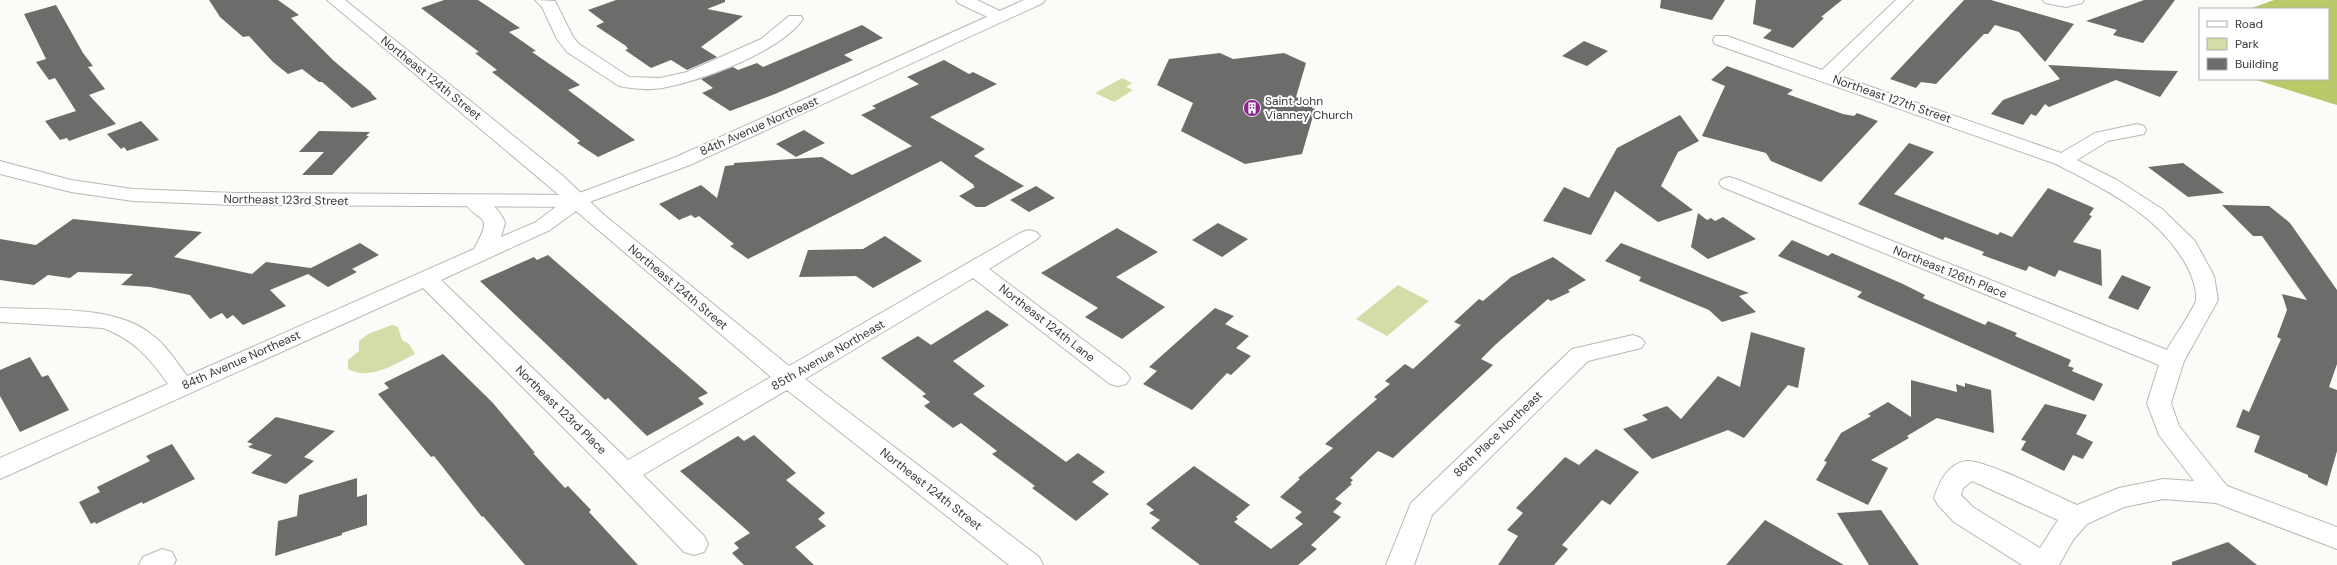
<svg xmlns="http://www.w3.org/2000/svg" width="2337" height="565" viewBox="0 0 2337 565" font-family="'DM Sans',sans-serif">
<rect width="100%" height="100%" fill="#fbfcf8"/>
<path fill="#d4dda7" d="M1122,78L1132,83L1126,87L1133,90L1114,102L1095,93Z
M1398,285L1429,301L1387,336L1356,319Z
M392,325L398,327L402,340L409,344L415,354C395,364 370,381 348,369V360L359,351V341L368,334Z"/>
<path fill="#bac869" d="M2274,0H2337V105L2253,79H2328V9H2249Z"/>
<path fill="#6c6d6a" d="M209,0H278L299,15L291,18L334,61L372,93H371L377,99L352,108L322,82H319L302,69L288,74L273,62L249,36L243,37L220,17Z
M444,0H478L520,28L509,32L536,51L532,52L580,85L568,90L635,140L598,157L577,143L580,141L492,72L497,70L475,53L479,52L421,8Z
M616,0H725V2L707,9L743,16L701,47L717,57L687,70L671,60L651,68L625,50L628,49L626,46L596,26L604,22L588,10Z
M1661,0H1725L1712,20L1660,8Z
M1756,0H1842L1821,17L1824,18L1793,48L1763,38L1772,30L1753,24Z
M1964,0H1991L2074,24L2045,62L2019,32L1995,25L1988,34H1984L1936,84L1921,82L1916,88L1890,79Z
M2144,0H2175L2143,43L2113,35L2117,30L2086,21Z
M56,5L83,53L93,66L88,67L105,89L89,95L116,124L69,141L67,138L60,140L45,121L76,111L55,78L49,80L36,62L46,59L24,14Z
M862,25L883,38L844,55L853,60L775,94L730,111L702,93L713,88L701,79L733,67L738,70L757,63L763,67Z
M1584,41L1608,51L1587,66L1562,56Z
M1220,53L1233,59L1284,53L1306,63L1296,97L1313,105L1312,108L1315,109L1302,154L1245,164L1181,131L1193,103L1157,85L1169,59Z
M944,60L969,74L973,72L997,84L930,117L985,149L974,156L1024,186L985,207H976L959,196L975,187L973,186L974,185L941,161L748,259L730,246L734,244L699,216L695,218L691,215L679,220L659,204L701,185L717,198L725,166L734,165V163L822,157L852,175L912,146L861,115L876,108L872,106L919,84L907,77Z
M2048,65L2143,70L2178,71L2160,97L2116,80L2049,107L2045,104L2036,116L2031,114L2023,125L1991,114L2003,100L2060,79Z
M1727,66L1793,90L1787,94L1843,114L1854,116L1857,113L1878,121L1821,182L1771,161L1766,153L1702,136L1725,86L1711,80Z
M1680,115L1699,141L1678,152L1661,186L1693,210L1658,222L1615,191L1591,235L1543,221L1564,187L1589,198L1617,148Z
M141,121L159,140L127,151L124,147L121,149L107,134Z
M804,130L825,143L796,157L776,144Z
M319,131L370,132L366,136H369L332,175H302L324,152H299Z
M1909,143L1934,152L1894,194L1998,235L2000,232L2012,237L2048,188L2094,208L2089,215L2092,216L2073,242L2101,250L2102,286L2059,270L2055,277L2029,266L2026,271L1982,255L1984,252L1945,237L1943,240L1858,204Z
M2183,163L2224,193L2188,197L2148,167Z
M1036,186L1055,198L1029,212L1010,200Z
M2222,205L2269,206L2279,214L2290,223L2337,290V364L2329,387L2337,390V451L2327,486L2308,477V475L2254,452L2260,436L2236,427L2243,409L2249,412L2281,339L2277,337L2287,310L2282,294L2307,300L2262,236H2253Z
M1698,213L1707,220L1711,218L1715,221L1723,217L1756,239L1708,259L1691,247Z
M73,219L202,232L174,257L252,274L266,262L311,268L360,243L379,255L352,269L357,272L328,287L308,274L270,290L286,306L243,325L233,315L227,319L222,313L210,319L190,295L150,287L121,285L133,274L78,272L70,278L48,275L34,285L0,280V239L36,245Z
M1218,223L1248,239L1222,257L1192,240Z
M1117,228L1158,252L1116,277L1165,307L1122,339L1085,317L1098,308L1041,273Z
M885,236L922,261L873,288L856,276L799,277L808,250L863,249Z
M1792,240L1828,256L1832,253L1903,284L1925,295L1923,298L1985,325L1988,321L2017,333L2015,336L2071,360L2068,366L2074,368L2072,371L2103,384L2094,401L1857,297L1862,292L1778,256Z
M1621,243L1749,293L1739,296L1756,312L1722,322L1709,310L1639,281L1641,277L1605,261Z
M548,255L708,393L698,398L704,404L647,436L608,398L605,400L480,281L534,257L537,260Z
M1553,257L1586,280L1568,290L1570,292L1551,301L1548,299L1495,345L1481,359L1493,365L1393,458L1378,451L1350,478L1353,480L1350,483L1352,484L1335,499L1342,503L1333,512L1341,517L1311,545L1317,549L1298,565H1200L1151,528L1160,520L1149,513L1154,510L1146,504L1194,466L1250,505L1236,517L1238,519L1234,522L1271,549L1303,524L1295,518L1302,512L1280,497L1300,479L1298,478L1333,448L1325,444L1377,399L1374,397L1390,384L1385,381L1405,364L1413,369L1461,325L1454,322L1479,299L1483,301L1511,277Z
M2122,275L2151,287L2138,310L2108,298Z
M1215,308L1234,316L1225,324L1249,336L1236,348L1251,356L1231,375L1227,373L1192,410L1143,384L1157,371L1149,367Z
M987,310L1009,325L953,361L985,386L973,394L1066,462L1078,453L1105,472L1092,482L1109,494L1076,521L1032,488L1035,486L992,454L997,451L961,423L953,428L924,406L930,402L922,396L926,394L881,358L918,336L931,345Z
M1751,332L1805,348L1798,388L1788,385L1744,438L1728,430L1652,459L1623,429L1648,420L1642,415L1667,406L1681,419L1718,376L1740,387Z
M443,354L492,402L535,453H533L565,488L568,486L591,510L589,512L638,565H525L483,516L482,517L434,456L431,457L378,394L389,388L384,383Z
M30,357L42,377L48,375L69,410L20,432L0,396V370Z
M1911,380L1957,392L1956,384L1965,387V383L1991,390L1994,433L1937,418L1907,436L1909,438L1871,460L1888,468L1868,505L1816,480L1827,462L1824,461L1841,433L1871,416L1868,414L1888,402L1911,417Z
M2045,404L2087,415L2076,434L2093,442L2083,459L2073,455L2064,471L2021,450L2026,441L2021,440Z
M276,417L335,431L304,457L314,461L286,484L251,473L272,455L248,447L253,444L247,442Z
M754,435L796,473L786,480L825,513L818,519L826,526L795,547L814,565H744L732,553L739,548L734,543L750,533L680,471L738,436L744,441Z
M172,444L195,479L143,504L142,502L96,524L95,522L91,524L79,502L100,492L97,487L150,461L146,456Z
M1596,449L1639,472L1610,505L1602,500L1562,545L1568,549L1554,565H1498L1518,536L1507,530L1523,513L1516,508L1565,457L1579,465Z
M357,478V497L367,494V525L342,533V535L275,556L278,521L297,516L299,495Z
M1881,510L1919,565H1869L1837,513Z
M1765,520L1844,565H1726Z
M2228,542L2257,565H2172V562Z"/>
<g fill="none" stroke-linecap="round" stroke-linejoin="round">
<g stroke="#b8b9b5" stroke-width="2">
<path id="minor" d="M327,0H345L562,175L603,214L789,366L1022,232L1029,230L1036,232L1040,236L1036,240L989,269L1126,372L1130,378L1126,384L1118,386L1110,384L973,278L805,379L1039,557L1043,565H1009L787,390L643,475L704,536L708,544L704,552L694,555L684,552L604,468L423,288L0,479V458L168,384C150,358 133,339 103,328L0,322V308C45,310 115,305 151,334C166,345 176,361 187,376L474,249C495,211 479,225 463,201L466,197C482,193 500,208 505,223L501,237L536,222L565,200ZM576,211L589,222L771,377L628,460L441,280L550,230Z
M535,0L555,1L573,37L579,44L629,77L660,78L687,72L761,39L789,16H801L803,19C780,52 701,81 662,88C649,90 632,89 619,86L567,52L557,39L542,7Z
M956,0H977L1006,14L1008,17L1006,20H994L958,3Z
M1896,0H1913L1837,75L2061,153L2095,133L2137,124L2144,126L2146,130L2144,134L2108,141L2077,160L2117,180L2162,209L2195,241L2214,276L2218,300L2184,361L2171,403L2179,426L2227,486L2337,527V549L2216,503L2163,499L2124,507L2087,524L2073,540L2059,565H2022L1954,522L1938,505L1934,498C1939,483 1947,464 1966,461C1985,459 2056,496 2077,505L2119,488L2163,479L2194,481L2159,435L2147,403L2159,365L1722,187L1719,183L1722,179L1729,177L1736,179L2167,350C2172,340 2194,309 2196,300C2197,290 2192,276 2188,268C2160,215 2106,190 2056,164L1715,44L1713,40L1715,36H1727L1822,70ZM1972,481L2058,520L2040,548L1974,508L1961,495L1963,488Z
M2043,0H2084L2082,3L2066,7L2045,3Z
M1633,335L1641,338L1645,343L1641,348L1588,361L1432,515L1414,565H1386L1411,503L1572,349Z
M162,549L172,552L176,560L173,565H139L143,557Z"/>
</g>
<g stroke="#b8b9b5" stroke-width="2">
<path id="tertiary" d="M1024,0H1045L1043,3L690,165L576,207L235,205L133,201L71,192L0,174V161L71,180L133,189L235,193L574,195L676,157Z"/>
</g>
<use href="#minor" fill="#fff" fill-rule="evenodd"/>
<use href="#tertiary" fill="#fff" fill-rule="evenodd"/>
</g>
<defs>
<g id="building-disc" transform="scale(0.9)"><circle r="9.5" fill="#88258d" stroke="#fff"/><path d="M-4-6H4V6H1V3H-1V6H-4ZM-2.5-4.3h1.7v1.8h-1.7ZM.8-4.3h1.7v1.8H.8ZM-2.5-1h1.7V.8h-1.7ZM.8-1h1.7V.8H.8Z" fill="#fff"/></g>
</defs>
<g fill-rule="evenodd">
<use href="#building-disc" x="1252" y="108"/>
</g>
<g text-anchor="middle" stroke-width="4" stroke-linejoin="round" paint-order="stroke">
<g font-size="12" fill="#383837" stroke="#fff">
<text transform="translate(431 78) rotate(39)" y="4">Northeast 124th Street</text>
<text transform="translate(1892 99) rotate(19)" y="4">Northeast 127th Street</text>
<text transform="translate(759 126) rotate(-24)" y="4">84th Avenue Northeast</text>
<text transform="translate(286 200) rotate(1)" y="4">Northeast 123rd Street</text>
<text transform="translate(1950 272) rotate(22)" y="4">Northeast 126th Place</text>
<text transform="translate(678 287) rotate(40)" y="4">Northeast 124th Street</text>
<text transform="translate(1047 323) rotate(38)" y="4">Northeast 124th Lane</text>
<text transform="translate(828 355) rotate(-30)" y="4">85th Avenue Northeast</text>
<text transform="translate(241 360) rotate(-24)" y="4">84th Avenue Northeast</text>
<text transform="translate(561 410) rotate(44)" y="4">Northeast 123rd Place</text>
<text transform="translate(1498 434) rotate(-44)" y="4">86th Place Northeast</text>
<text transform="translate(931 489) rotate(38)" y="4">Northeast 124th Street</text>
</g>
<g font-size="12" fill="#383837" stroke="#fff" text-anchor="start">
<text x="1265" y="105">Saint John<tspan x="1265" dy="14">Vianney Church</tspan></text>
</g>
</g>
<rect x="2199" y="8" width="130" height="72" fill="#ffffff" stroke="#afafaf"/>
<rect x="2207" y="21" width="20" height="6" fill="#ffffff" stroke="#afafaf"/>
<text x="2235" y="28" font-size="12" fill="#383837">Road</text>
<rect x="2207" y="38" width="20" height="12" fill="#d4dda7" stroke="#afafaf"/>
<text x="2235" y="48" font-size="12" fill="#383837">Park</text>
<rect x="2207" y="58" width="20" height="12" fill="#6c6d6a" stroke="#afafaf"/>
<text x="2235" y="68" font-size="12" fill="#383837">Building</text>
</svg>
